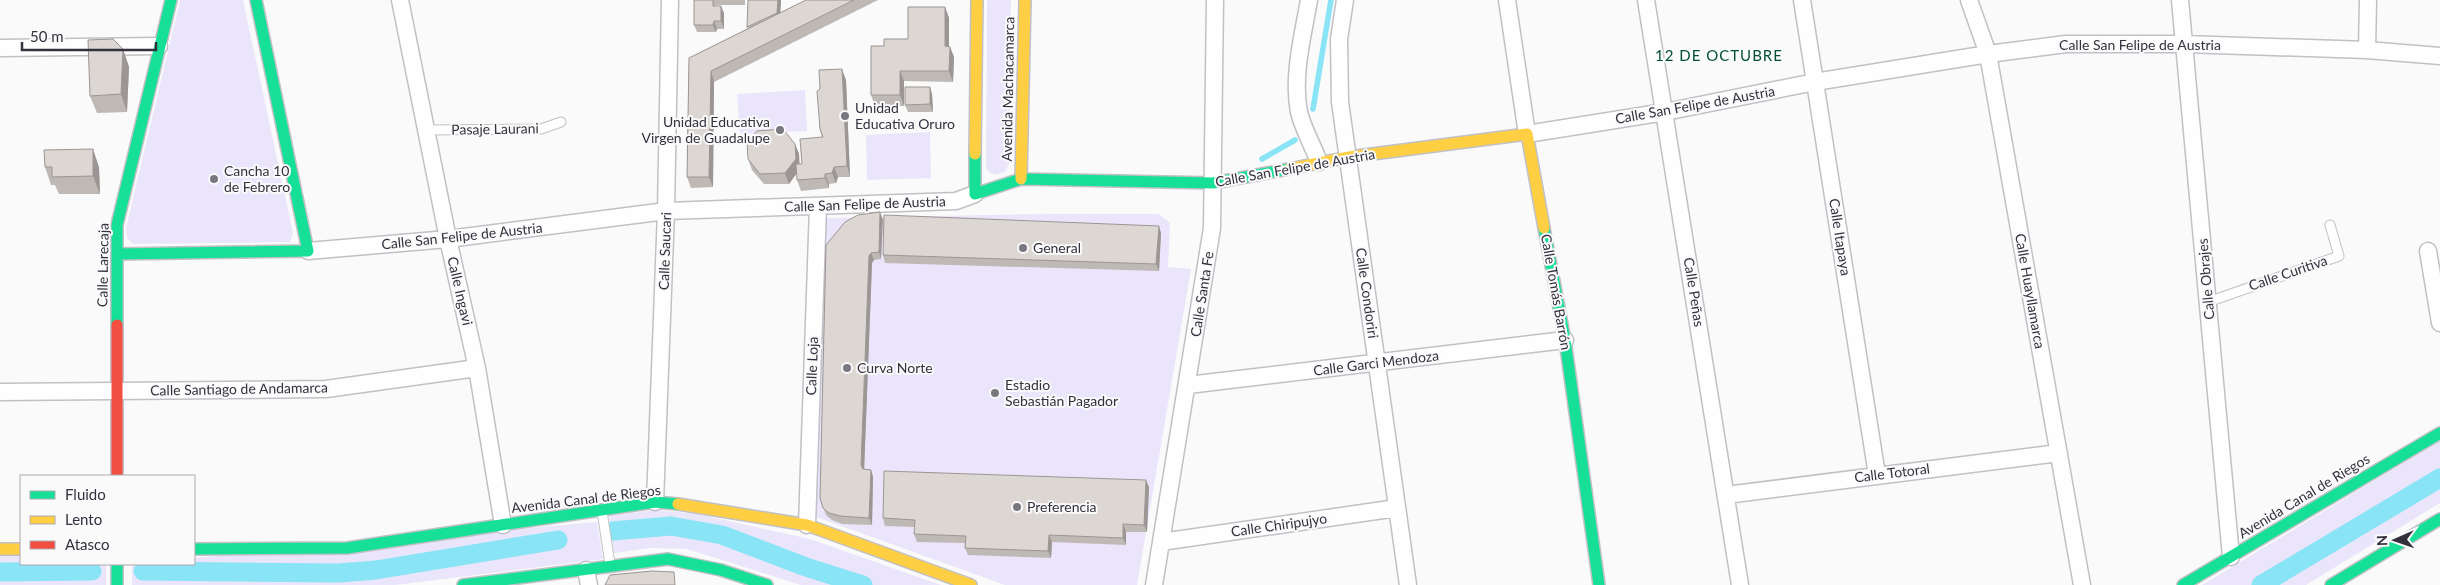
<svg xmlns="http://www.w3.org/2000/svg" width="2440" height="585" viewBox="0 0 2440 585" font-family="Lato,sans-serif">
<rect width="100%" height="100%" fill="#fafafa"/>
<path fill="#eae5fb" d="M180,0H243L293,233L290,242L133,244L127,238L126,228Z
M987,0H1011L1009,164L1005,172C996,175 991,176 986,168Z
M805,90L807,131L740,134L737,94Z
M930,132L931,178L867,180L866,135Z
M1044,214H1159L1170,223L1168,267L1191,269L1137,585H1005L816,517L823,218Z
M2440,441V503L2306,585H2202Z
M655,510L697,514L810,539L941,585H801L687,549L651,548L614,553L609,516Z
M597,522L603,559L395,585H132V564H194V558Z
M0,556H21V564H106V585H0Z"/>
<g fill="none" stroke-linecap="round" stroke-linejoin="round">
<path stroke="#89e4f6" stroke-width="5.5" d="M1313,109L1331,0
M1262,159L1295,140"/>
<path stroke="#89e4f6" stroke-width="19" d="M612,531L671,526L722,535L806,567L863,585
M143,571L338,573L376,570L558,540
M0,572L92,571
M2261,585L2440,478"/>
<g stroke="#c1c0c6" stroke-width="11">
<path id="lane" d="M427,130L541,129L561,122
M2208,302L2339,256L2330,225
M602,511L610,564"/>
</g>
<g stroke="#c1c0c6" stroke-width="19">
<path id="street" d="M400,0L448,239L477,368L503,525
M1309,0C1303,35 1292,76 1299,112C1303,129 1313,146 1319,162
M1345,0L1339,39L1340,102L1408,585
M1507,0L1527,134L1665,112L1815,82L1988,54L2066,44H2184L2367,50L2440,56
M1646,0L1740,585
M1802,0L1877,475
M1969,0L1988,54L2082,585
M2180,0L2231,557
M0,48L159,46
M2367,50L2368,0
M308,251L448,239L666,211L956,201L975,194
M2428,251L2440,323
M1188,385L1565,340
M0,392L326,389L477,368
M1726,495L2059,453
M655,502L666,211L670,0
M807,525L818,206
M1161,542L1397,508
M586,570L589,585
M1154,585L1212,228L1215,0"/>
</g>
<g stroke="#c1c0c6" stroke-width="14">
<path id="fast" d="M975,154V194L1021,179L1213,183L1289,169
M1544,228L1565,340L1599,585
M117,254L308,251L256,0
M117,325V225L171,0
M194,549L347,548L655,502L678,504
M117,564V585
M463,585L668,559L721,570L767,585
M2183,585L2440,433
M2331,585L2440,519"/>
</g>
<g stroke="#c1c0c6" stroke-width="14">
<path id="slow" d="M975,154L977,0
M1289,169L1349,157L1527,134L1544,228
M1021,179L1025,0
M678,504L807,525L971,585
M0,549H21"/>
</g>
<g stroke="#c1c0c6" stroke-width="14">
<path id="jam" d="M117,325V476"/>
</g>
<use href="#lane" stroke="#fefefe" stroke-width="9"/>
<use href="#street" stroke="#fefefe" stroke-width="16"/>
<use href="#fast" stroke="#16e098" stroke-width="11"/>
<use href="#slow" stroke="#ffcf43" stroke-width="11"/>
<use href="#jam" stroke="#f24e42" stroke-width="11"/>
</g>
<path fill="#beb9b5" d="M694,0H745V5H715L724,13V29H717L716,32H697L694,25Z
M748,0H781L780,13L806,0H878L714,82L713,187L691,188L687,177L689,58L747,29V27Z
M945,7L949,18V47H950L954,57L953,82L904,81V106H875L871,95L884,46L908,39Z
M123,49L129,67L127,112L97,113L90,96Z
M846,80L850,177H838L836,183L829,184V188L801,191L797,180L796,173L789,184H764L752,170L748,159L795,144L799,154V164H802L822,137L820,129Z
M930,87L932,94L933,112H908L905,105Z
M45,167H99L100,194H59L55,185H51Z
M880,212L881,259L874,260L872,263L864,469L871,470L873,477L872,525L842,524L832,520L826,515L820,498L826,245Z
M1161,233L1159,271L885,263L883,255Z
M1149,487L1147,532H1126V545L1052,542L1051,558L968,555L965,548V543L917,542L914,534V527L885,526L883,518Z"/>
<path fill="#9b9694" d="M778,0H781L780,20L777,13Z
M721,6L724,13V29L721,21Z
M945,7L949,18V57L945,46Z
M714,21L717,29L716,32L713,25Z
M950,47L954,57L953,82L949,71Z
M123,49L129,67L127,112L121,94Z
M842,69L846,80L850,177L847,166Z
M711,71L714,82L713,187L709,177Z
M900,71L904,81V106L900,95Z
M930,87L932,94L933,112L930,104Z
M795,144L799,154L800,169L789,184L785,173Z
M93,149L99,167L100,194L93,176Z
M834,167L838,177L836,183L832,173Z
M825,174L829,184V188L825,178Z
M880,212L883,220L881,259L879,252Z
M1159,226L1161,233L1159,271L1156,264Z
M871,253L874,260L872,263L864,473L861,465L869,256Z
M871,470L873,477L872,525L869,518Z
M1146,480L1149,487L1147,532L1144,525Z
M1123,524L1126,532V545L1123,538Z
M1049,535L1052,542L1051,558L1048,551Z"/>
<path fill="#ddd7d3" stroke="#9b9694" d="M694,0H713V6H721V21H714L713,25H694Z
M748,0H778L777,13L747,27Z
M806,0H854L711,71L709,177H687L689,58Z
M908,7H945V46L950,47L949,71H900V95H871V46H884V39H908Z
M113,39L123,49L121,94L90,96L88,40Z
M842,69L847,166L834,167L832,173L825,174V178L797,180L796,164H802L800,139L823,137L820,129L817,91L820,89L819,70Z
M905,87H930V104L905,105Z
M783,129L795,144L796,159L785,173L760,174L748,159L747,142L757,131Z
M93,149V176L52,177V167H45L44,150Z
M880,212L879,252L871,253L869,256L861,465L863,469L871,470L869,518L840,516L829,513L823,508L820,498L826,245L845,222L858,215Z
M884,215L1159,226L1156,264L883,255Z
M884,471L1146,480L1144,525L1123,524V538L1049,535L1048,551L965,548L966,536L914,534L915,520L883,518Z
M652,571L674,572L675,585H605L610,575Z"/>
<g fill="#797780" stroke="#fafafa" stroke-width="2">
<circle cx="845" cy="116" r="5"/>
<circle cx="780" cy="130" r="5"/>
<circle cx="214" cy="179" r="5"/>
<circle cx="1023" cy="248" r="5"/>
<circle cx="847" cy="368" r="5"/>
<circle cx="995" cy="393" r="5"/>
<circle cx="1017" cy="507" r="5"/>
</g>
<g text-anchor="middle" stroke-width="4" stroke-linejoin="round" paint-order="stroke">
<g font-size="14" fill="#34313f" stroke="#fafafa">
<text x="2140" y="50">Calle San Felipe de Austria</text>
<text transform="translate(1008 89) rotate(-89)" y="5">Avenida Machacamarca</text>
<text transform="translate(1695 105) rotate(-10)" y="5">Calle San Felipe de Austria</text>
<text transform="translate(495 129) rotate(-1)" y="5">Pasaje Laurani</text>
<text transform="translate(1295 168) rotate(-10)" y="5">Calle San Felipe de Austria</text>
<text transform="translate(865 204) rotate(-2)" y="5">Calle San Felipe de Austria</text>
<text transform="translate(462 236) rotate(-6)" y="5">Calle San Felipe de Austria</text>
<text transform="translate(1840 237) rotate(81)" y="5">Calle Itapaya</text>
<text transform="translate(665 251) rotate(-88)" y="5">Calle Saucari</text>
<text transform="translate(103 265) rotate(-89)" y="5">Calle Larecaja</text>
<text transform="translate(2288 273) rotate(-19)" y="5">Calle Curitiva</text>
<text transform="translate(2206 279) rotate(-95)" y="5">Calle Obrajes</text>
<text transform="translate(460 291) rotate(77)" y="5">Calle Ingavi</text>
<text transform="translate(2030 291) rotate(80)" y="5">Calle Huayllamarca</text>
<text transform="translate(1556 292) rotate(80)" y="5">Calle Tomás Barrón</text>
<text transform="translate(1694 292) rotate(81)" y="5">Calle Peñas</text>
<text transform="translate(1367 293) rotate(82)" y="5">Calle Condoriri</text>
<text transform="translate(1202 294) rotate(-81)" y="5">Calle Santa Fe</text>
<text transform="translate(1376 363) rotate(-7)" y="5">Calle Garci Mendoza</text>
<text transform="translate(812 366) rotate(-88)" y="5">Calle Loja</text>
<text transform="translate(239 389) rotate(-1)" y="5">Calle Santiago de Andamarca</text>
<text transform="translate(1892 473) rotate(-7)" y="5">Calle Totoral</text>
<text transform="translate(2304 496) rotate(-31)" y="5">Avenida Canal de Riegos</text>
<text transform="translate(586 499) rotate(-7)" y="5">Avenida Canal de Riegos</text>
<text transform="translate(1279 525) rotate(-8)" y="5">Calle Chiripujyo</text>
</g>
<g font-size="14" fill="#34313f" stroke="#fafafa" text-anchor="start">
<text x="855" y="113">Unidad<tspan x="855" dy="16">Educativa Oruro</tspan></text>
<text x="770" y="127" text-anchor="end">Unidad Educativa<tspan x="770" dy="16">Virgen de Guadalupe</tspan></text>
<text x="224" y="176">Cancha 10<tspan x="224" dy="16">de Febrero</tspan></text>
<text x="1033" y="253">General</text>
<text x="857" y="373">Curva Norte</text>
<text x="1005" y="390">Estadio<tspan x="1005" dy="16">Sebastián Pagador</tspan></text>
<text x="1027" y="512">Preferencia</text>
</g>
<g font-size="15" letter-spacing="1" fill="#035037" stroke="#fafafa">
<text x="1719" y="61">12 DE OCTUBRE</text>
</g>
</g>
<rect x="20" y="475" width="175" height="90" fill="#fafafa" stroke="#abaaaf"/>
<rect x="30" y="491" width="25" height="8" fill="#16e098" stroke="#abaaaf"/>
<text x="65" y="500" font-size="15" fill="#34313f">Fluido</text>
<rect x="30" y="516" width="25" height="8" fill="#ffcf43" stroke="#abaaaf"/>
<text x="65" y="525" font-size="15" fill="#34313f">Lento</text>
<rect x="30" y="541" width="25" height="8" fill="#f24e42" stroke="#abaaaf"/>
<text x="65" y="550" font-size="15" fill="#34313f">Atasco</text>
<g transform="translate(2395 540) rotate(268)" stroke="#fafafa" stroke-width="4" paint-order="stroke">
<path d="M0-4L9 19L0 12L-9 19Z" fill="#34313f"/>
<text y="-8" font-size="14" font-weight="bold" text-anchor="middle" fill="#34313f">N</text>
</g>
<path d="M22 42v8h134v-8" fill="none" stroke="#34313f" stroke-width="2.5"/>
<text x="30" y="42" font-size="15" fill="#34313f" stroke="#fafafa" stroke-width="4" paint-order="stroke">50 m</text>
</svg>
